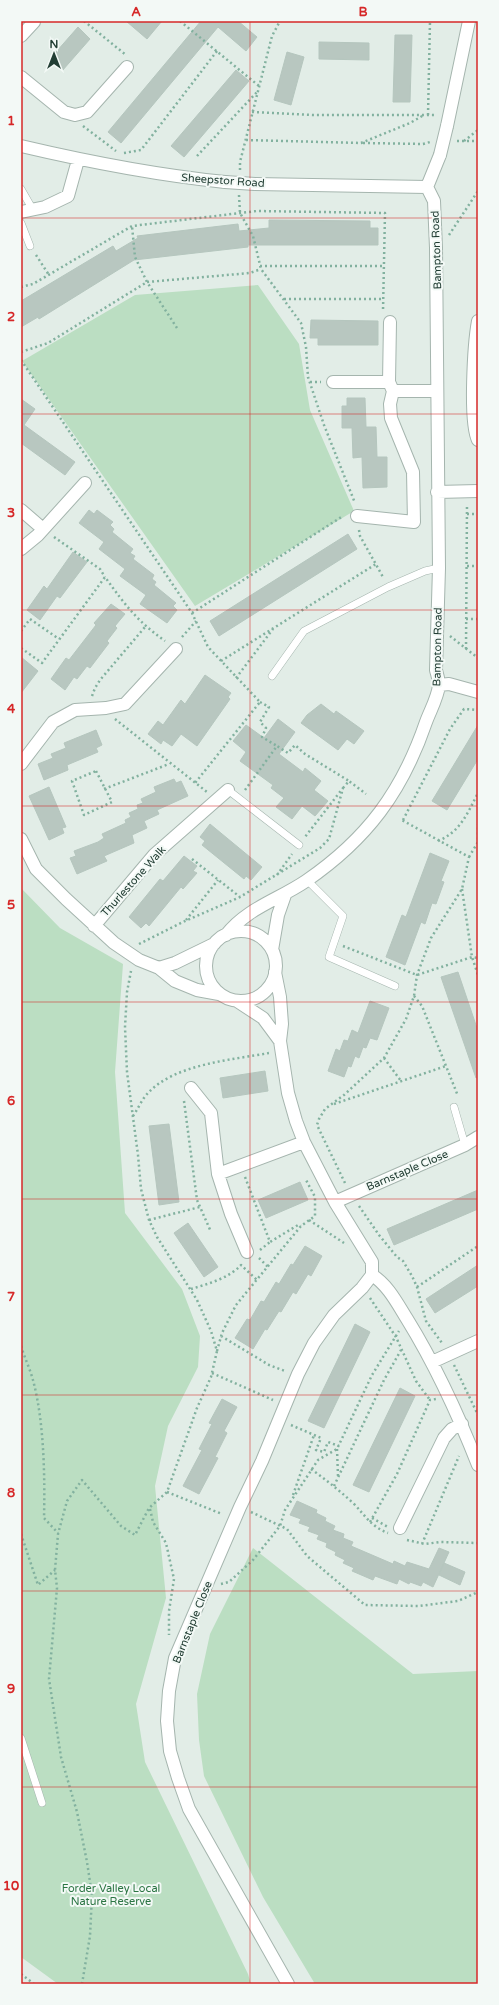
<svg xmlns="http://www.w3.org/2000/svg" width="499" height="2005" viewBox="0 0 499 2005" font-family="'Varela Round',sans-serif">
<rect width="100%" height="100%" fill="#e2ede7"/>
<path fill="#bbdec2" d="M258,285L299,344L310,410L354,511L195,606L22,361L135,295Z
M21,888L60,928L123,964L115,1072L125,1213L182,1289L200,1336L198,1367L168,1426L155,1486L166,1598L136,1704L145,1762L248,1974L251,1984H58L21,1957Z
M253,1548L413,1674L478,1671V1984H315L263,1897L204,1776L199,1740L197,1694L210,1634Z"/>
<path fill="#b8c7c0" stroke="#b5c6be" d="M126,21H162L147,39Z
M201,21H238L257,37L246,51L218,27L121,143L108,132Z
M78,27L90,39L62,71L49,60Z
M395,35H412L410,102H393Z
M319,42L369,43V60L319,59Z
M287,52L304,57L291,105L274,100Z
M236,70L249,81L184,157L171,146Z
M269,220L370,221V228H378V245H248V247L134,260L39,319L38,317L21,327V301L113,246L116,251L138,238L137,236L221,226L238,224L239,231L269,228Z
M311,320L378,321V345H318V338H310Z
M347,398H365L366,427H376L377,457H387V487L363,488L362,457L353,458L352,428H342V406H347Z
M21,399L35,409L24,425L75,462L65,475L21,443Z
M89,510L94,514L97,510L113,522L110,525L114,529L112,532L133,549L130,553L135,556L133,559L154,575L152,579L156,582L154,585L176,603L173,606L177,610L167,623L140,604L146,595L120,576L125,569L99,549L104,542L79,523Z
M348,534L357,549L219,636L210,621Z
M73,552L87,562L60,598L57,596L40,620L27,610L44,586L47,589Z
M111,604L125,614L115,626L117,628L107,641L109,643L90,668L87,666L77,679L74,677L65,690L51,679L66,658L69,660L96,625L94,623Z
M21,657L38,671L21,693Z
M205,675L231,693L228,697L230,699L197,746L181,734L172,746L163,740L161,744L148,734L158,721L163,725L181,700L185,704Z
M321,704L334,714L336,711L364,731L354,744L347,739L338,750L301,723L307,715Z
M278,719L295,732L279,754L303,772L305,768L321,781L314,790L328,801L315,816L302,806L292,819L276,807L284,798L271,788L273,785L240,761L246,752L233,741L246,725L264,738Z
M478,725V759L447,810L432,801Z
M96,730L102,745L96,748L98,752L67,765L68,770L44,780L38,764L53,758L51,754L66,748L64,743Z
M174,779L176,783L181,781L188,796L157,810L159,814L144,821L147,828L132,835L134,843L104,856L107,861L77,874L70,858L76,856L74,851L98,842L104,838L102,834L126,823L125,820L131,817L129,813L138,809L137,805L143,803L141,799L156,792L154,787Z
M49,787L66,827L62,828L64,833L49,840L29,796Z
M210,824L262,867L251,880L246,876L244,879L202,845L205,841L200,837Z
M430,853L449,861L441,881L444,882L436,904L432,903L425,924L421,922L405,965L386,957L402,915L406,917Z
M184,856L197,866L193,871L197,873L183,889L181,887L149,926L146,923L141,928L129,917L160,879L163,881Z
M458,972L478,1031V1077L476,1078L441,977Z
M370,1001L389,1008L377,1040L370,1038L366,1048L363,1047L359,1058L355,1056L351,1067L348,1066L344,1077L328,1071L336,1049L340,1051L344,1040L348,1041L352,1030L358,1033Z
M265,1071L268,1091L223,1098L220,1078Z
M169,1124L179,1202L159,1205L149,1126Z
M300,1182L308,1200L266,1218L258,1200Z
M478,1190V1209L394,1245L387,1229Z
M188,1223L218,1267L204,1277L174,1233Z
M305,1246L322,1256L311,1276L308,1274L296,1294L293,1292L281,1312L279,1311L267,1330L265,1329L253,1349L235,1338L247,1319L250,1320L261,1301L264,1302L276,1282L279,1284L291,1264L293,1265Z
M478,1265V1286L435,1313L426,1299Z
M355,1324L370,1332L324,1428L308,1421Z
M400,1388L415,1396L369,1492L353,1485Z
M222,1399L237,1407L224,1431L227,1433L215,1457L218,1458L199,1494L183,1486L202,1450L199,1449L212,1424L209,1423Z
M297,1501L317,1510L316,1513L326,1518L325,1521L335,1526L333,1530L344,1534L343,1538L353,1542L351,1546L393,1564L394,1561L405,1566L407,1562L429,1569L439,1548L449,1552L433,1587L423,1582L421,1586L410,1582L409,1584L399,1579L397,1584L375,1576L373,1580L352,1571L354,1568L343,1563L345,1560L335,1555L336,1552L326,1547L327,1543L317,1539L319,1535L308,1531L310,1527L299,1523L301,1519L290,1515Z
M444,1563L465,1572L460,1585L439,1575Z"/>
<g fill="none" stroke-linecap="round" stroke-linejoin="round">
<g stroke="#a5b5ae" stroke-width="8">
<path id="service" d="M21,189L33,210
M21,223L30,246
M272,676L304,631L388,587L425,571L439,568
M228,790L299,845
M307,880L343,916L329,957L395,986
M454,1107L465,1145
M21,1738L42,1803"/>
</g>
<g stroke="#a5b5ae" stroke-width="14">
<path id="minor" d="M21,36L34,22
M21,77L64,112L75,115L87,112L127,67
M447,126L469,21
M21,146C89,162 156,175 225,182
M255,184L427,187
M21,212L45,207L68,196L78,160
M478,321C474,343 469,422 478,440
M333,382H389
M393,391H437
M437,492L478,491
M21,510L43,529
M357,516L414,522L413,472L391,418L390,404L393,391L389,382L390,322
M21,549L38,535L85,483
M439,685L449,684L478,692
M21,764L53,722L75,710L106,708L125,704L176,649
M21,839L36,869L66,899L114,943L139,960L159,968L175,981L197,990L219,994
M94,926L154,855L228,790
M206 966a35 35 0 1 1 70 0a35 35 0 1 1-70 0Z
M226,935C247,908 278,900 306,881C367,839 402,792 426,722C430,711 438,697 439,685C439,680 437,674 436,670L439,568L436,248L434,201L427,187L440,155
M272,950L278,915L285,895
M159,968L175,963L214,944
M275,972L280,997L282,1024L280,1041L288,1093L296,1121L304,1142L335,1202L372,1262V1275L362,1288L334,1315L314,1343L298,1374L262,1461L240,1507L175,1658L169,1691L167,1721L170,1751L178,1778L189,1809L288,1984
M237,1001L263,1018L280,1041
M191,1088L211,1113L218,1174L231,1214L247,1252
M218,1174L304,1142
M335,1202L465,1145L478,1137
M372,1275C388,1285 397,1303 407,1319C436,1366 458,1414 478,1465
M432,1362L478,1341
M400,1528L444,1438L452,1429L462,1424"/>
</g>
<path stroke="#82b19f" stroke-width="2.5" stroke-dasharray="2 3" stroke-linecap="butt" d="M84,21L126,55
M180,21L259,86
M252,112L312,115H436
M428,115L430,21
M83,126L116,151
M246,140L361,143L410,123L424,115
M457,141H478
M464,141L478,130
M363,143L423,144L430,142
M124,153L141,150L217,51
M197,156L257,92
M240,170V162L272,36L280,21
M239,195L240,213L253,236L261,269L301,323L306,347L308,377L324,425L355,503
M449,235L478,191
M36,255L49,275
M260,266H384
M21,287L33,284L132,226L257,211L385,213L383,311
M284,299H383
M177,328L147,282L250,273L261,269
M21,352L48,343L147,282L135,257L132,226
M21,360L192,613L208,647L260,702L195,783
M310,382H321
M467,514H478
M359,530L360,536L383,577
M54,537L100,569L105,577
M467,566H478
M192,613L343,516
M466,619H478
M21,631L30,619L59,639
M450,636L478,658
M182,637L196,621
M21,648L42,663L105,577C126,606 136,620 165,641
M466,649L467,504
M221,661L376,564
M236,678L273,629
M92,696L95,688L100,680L145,627
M260,702L269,707L260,722L266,728L262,737L277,746
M115,719L207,792
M96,771L112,802L84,815L72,781Z
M343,788L349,781L366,794
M104,789L169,764
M245,790L277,746L288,753L295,745L305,754L349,781
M403,820L450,729L464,709L478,710
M438,841C461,831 467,814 478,793
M469,857L478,842V824
M192,859L240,897
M277,875L292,854
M462,889L472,957L478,975
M186,920L218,880
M139,944L185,921L240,897L320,848L329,839L343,788L305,837
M343,946L417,975L472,957L478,958
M414,996L422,1006L458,1096
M384,1058L401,1081
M184,1101L197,1200L211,1232
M334,1104L446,1066
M133,1116C138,1109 142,1099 148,1093C175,1064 231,1060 269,1053
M245,1177L270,1242L298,1225L301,1226
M345,1183L317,1125L319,1119L325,1109L344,1095L384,1058L406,1019L414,996L417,975L431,938L462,889L469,857L400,819
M359,1206L379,1235L397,1257L403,1261L412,1276L417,1287L426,1321L442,1343
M149,1220L200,1207
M309,1220L344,1243
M260,1250L270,1242
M259,1258L268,1267
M417,1287L478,1246
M191,1289C208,1284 229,1278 241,1265L257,1280
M370,1298L396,1337L416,1381L430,1400
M221,1336L269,1365L285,1371
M21,1346C25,1359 31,1371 34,1384C44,1424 45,1477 44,1518L58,1533
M217,1351L222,1333L236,1305L301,1226L315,1216V1197L305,1178
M454,1365L478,1415
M212,1373L273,1400
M291,1425L321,1438L316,1450L324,1452L328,1442L339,1446
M337,1449L338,1476
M311,1469C326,1480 339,1490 353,1503C366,1516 370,1526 388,1533
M334,1486L384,1380L401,1350
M167,1492L222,1514
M293,1495L314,1435
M150,1509L153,1522L166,1543L174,1579L169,1611V1635
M251,1512L287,1529L307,1556L365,1605L419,1606L458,1601L478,1592
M372,1518L388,1527
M370,1522L397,1474L430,1400L436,1399
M21,1534L38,1585L55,1570
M407,1540L425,1544L440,1542L478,1543
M422,1544L459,1456
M221,1584L229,1582L253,1560L280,1526L285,1510L318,1460L337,1449L372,1375L399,1331
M21,1974L34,1984
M82,1984L90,1936L92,1895L87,1862L77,1812L61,1757L49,1679L57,1588L55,1570L58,1534L67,1501L82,1480L121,1526L135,1535L149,1508L167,1492L197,1408L211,1377L217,1351L211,1331L197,1300L157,1237L149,1220L141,1189L138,1155L127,1072L125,1027L127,992L131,971"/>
<use href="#service" stroke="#fff" stroke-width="7"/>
<use href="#minor" stroke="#fff" stroke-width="12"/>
<g stroke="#a5b5ae" stroke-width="14" stroke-linecap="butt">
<path id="minor-bridge" d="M440,155L447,126
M225,182L255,184"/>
</g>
<use href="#minor-bridge" stroke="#fff" stroke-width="12"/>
</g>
<path fill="none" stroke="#d62828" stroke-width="1" stroke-opacity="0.55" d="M250,21V1984M21,218H478M21,414H478M21,610H478M21,806H478M21,1002H478M21,1199H478M21,1395H478M21,1591H478M21,1787H478"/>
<g text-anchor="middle" stroke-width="4" stroke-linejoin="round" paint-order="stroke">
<g font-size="11" fill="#223e34" stroke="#f3f9f6">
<text transform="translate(223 180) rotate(4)" y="4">Sheepstor Road</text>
<text transform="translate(436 250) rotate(-92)" y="4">Bampton Road</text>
<text transform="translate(437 647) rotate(-89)" y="4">Bampton Road</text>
<text transform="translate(133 881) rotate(-48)" y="4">Thurlestone Walk</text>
<text transform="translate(407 1170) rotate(-23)" y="4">Barnstaple Close</text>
<text transform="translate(192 1622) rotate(-68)" y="4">Barnstaple Close</text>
</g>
<g font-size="11" fill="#2b7543" stroke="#f3f9f6">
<text x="111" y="1892">Forder Valley Local<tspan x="111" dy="13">Nature Reserve</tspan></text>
</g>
</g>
<rect width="499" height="2005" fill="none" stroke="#f3f9f6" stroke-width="44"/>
<g transform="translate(54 54)" stroke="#f3f9f6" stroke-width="3" paint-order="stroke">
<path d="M0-3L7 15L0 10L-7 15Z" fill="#223e34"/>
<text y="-6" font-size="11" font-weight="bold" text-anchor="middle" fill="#223e34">N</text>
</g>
<rect x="22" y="22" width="455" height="1961" fill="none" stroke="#d62828" stroke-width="1.5"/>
<g font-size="13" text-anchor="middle" font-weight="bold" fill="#d62828">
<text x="136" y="16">A</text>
<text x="363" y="16">B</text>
<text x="11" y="125">1</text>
<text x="11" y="321">2</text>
<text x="11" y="517">3</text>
<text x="11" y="713">4</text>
<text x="11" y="909">5</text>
<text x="11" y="1105">6</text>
<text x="11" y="1301">7</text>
<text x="11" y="1497">8</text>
<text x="11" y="1693">9</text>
<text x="11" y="1890">10</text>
</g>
</svg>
